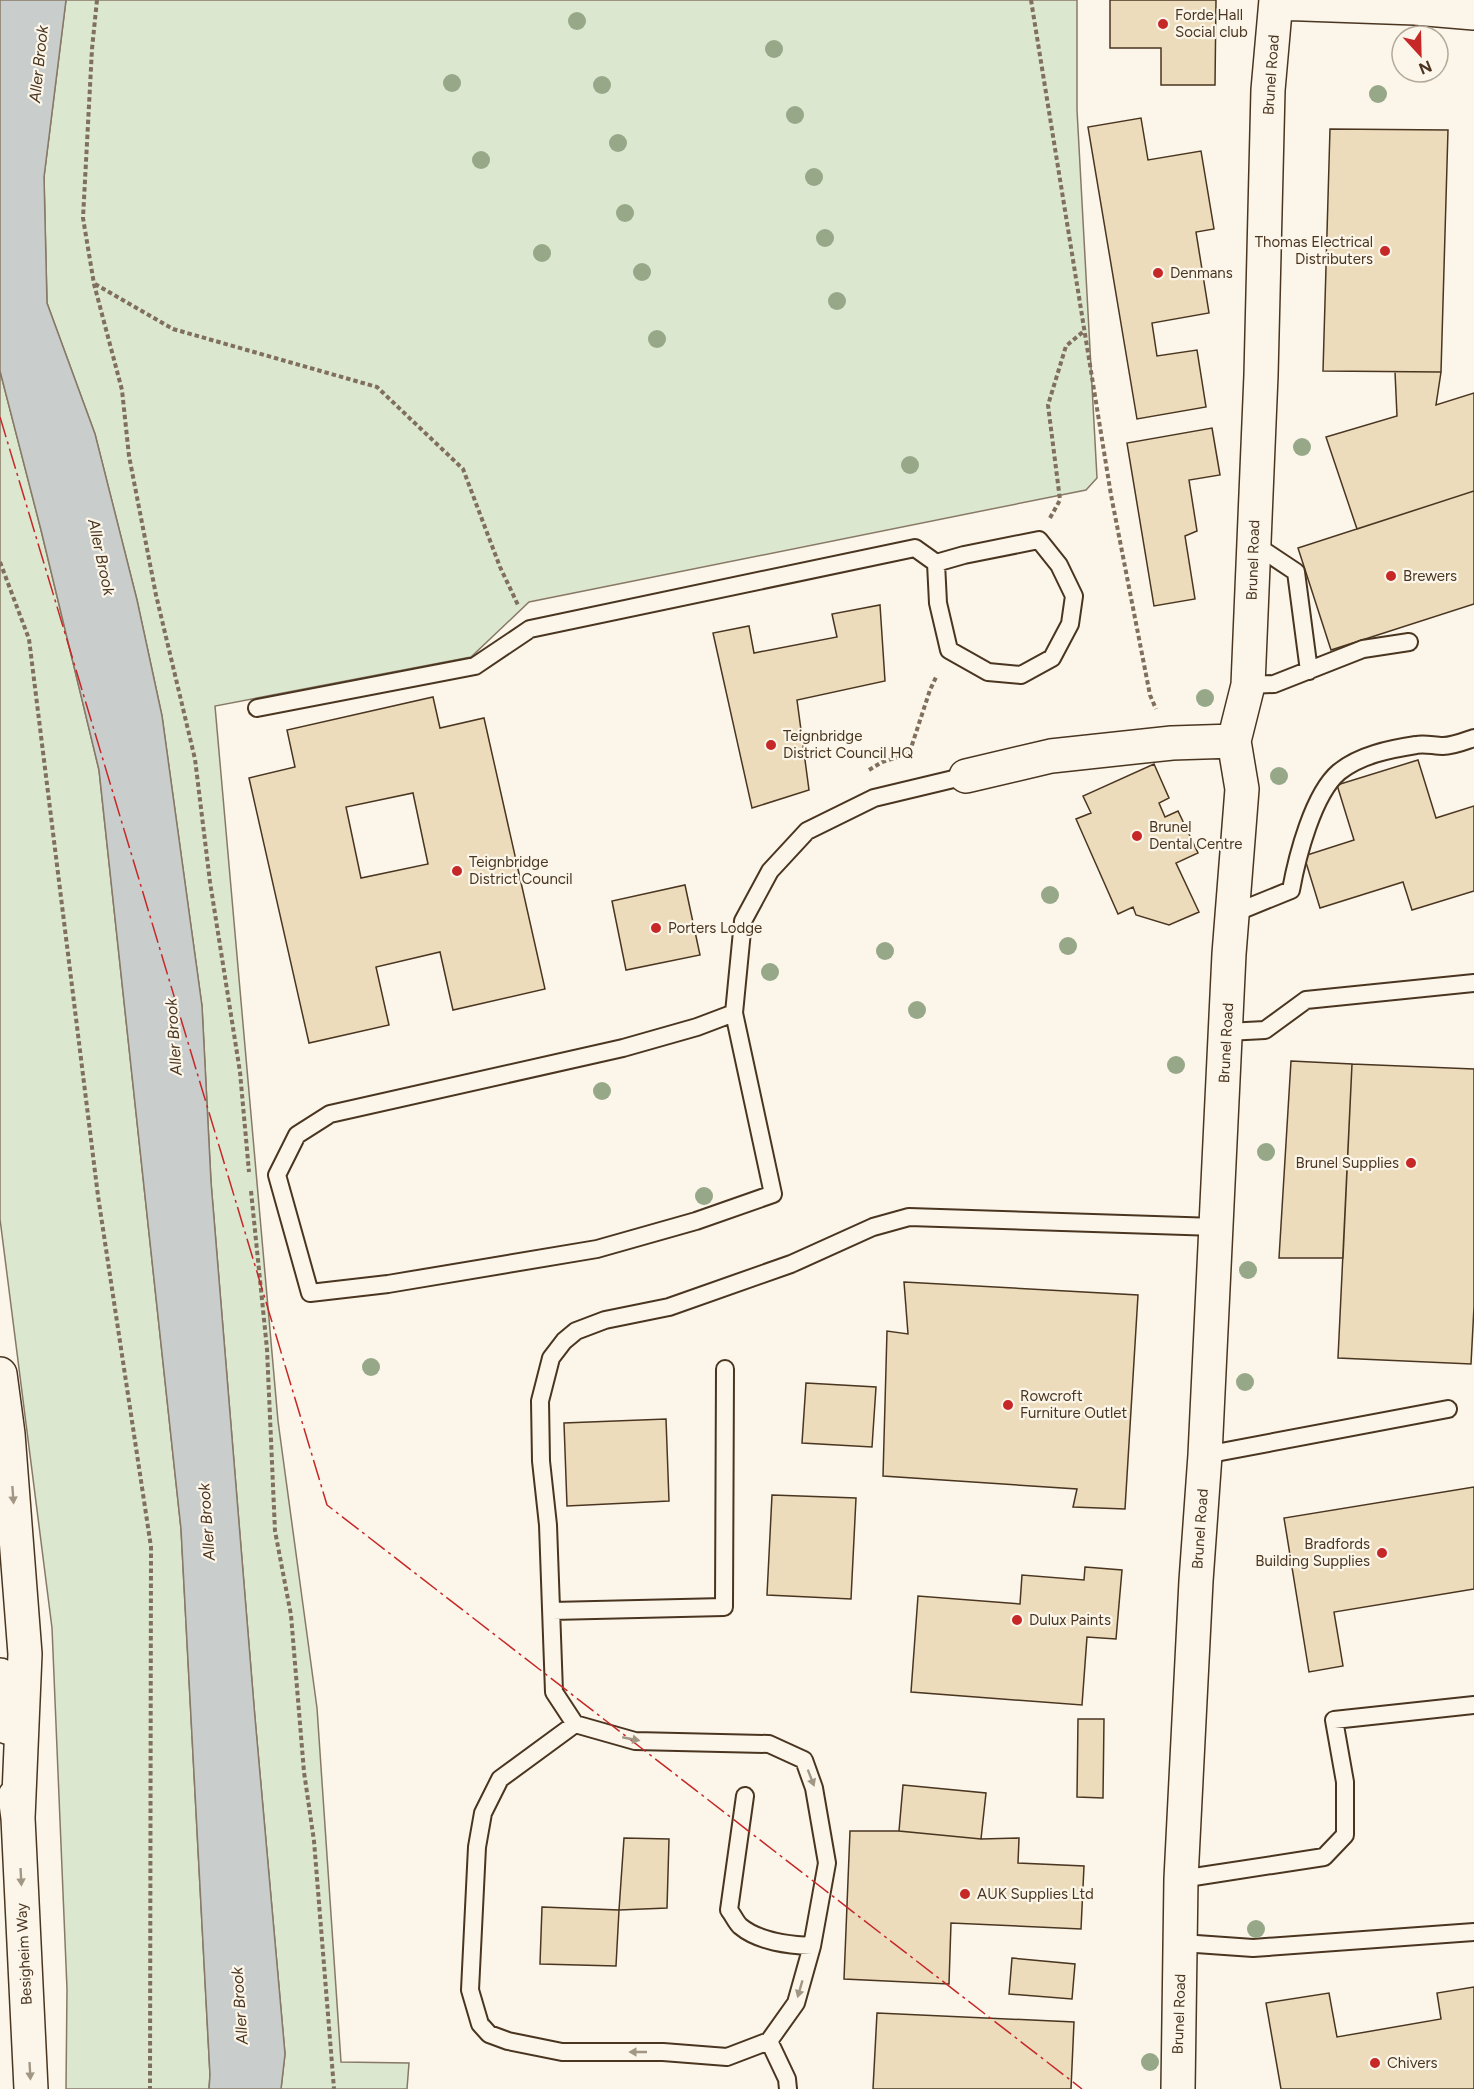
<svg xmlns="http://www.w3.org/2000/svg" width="1474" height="2089" viewBox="0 0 1474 2089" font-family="Figtree,sans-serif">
<rect width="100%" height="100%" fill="#fbf6e9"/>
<path fill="#dce7d0" stroke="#887966" stroke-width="1.5" d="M66,0H1077V110L1097,478L1086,490L529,602L471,657L215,706L278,1421L317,1708L341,2062L409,2063L407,2089H281L285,2054L255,1718L211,1182L202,1006L162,716L137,600L95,434L47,303L44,177Z
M0,371L41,530L99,770L181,1529L210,2075L209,2089H66L67,1989L52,1628L0,1219Z"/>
<path fill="#c9cecd" stroke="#887966" stroke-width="1.5" d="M0,0H66L44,177L47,303L95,434L137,600L162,716L202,1006L211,1182L255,1718L285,2054L281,2089H209L210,2075L181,1529L99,770L41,530L0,371Z"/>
<path fill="#ecdcbc" stroke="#4a3520" stroke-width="1.5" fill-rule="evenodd" d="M1110,0H1216L1215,85H1161V48H1110Z
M1141,118L1148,160L1201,151L1214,229L1196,232L1209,313L1152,323L1157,356L1197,350L1206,407L1137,419L1088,127Z
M1330,129L1448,130L1441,372L1323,371Z
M1395,372H1441L1436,405L1474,393V491L1357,529L1326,437L1397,416Z
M1212,428L1220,475L1189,480L1197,531L1185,536L1195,599L1154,606L1127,443Z
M1474,491V604L1331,650L1298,548Z
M880,605L885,681L797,700L809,790L752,808L713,633L749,626L754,653L837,637L832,614Z
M433,697L440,728L484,718L545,989L453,1010L440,952L376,967L389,1025L309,1043L249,778L295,767L287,730ZM413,793L428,864L361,878L346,807Z
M1418,760L1436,818L1474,806V891L1412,910L1403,882L1320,908L1304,856L1354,840L1337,785Z
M1154,764L1169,798L1159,803L1165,817L1178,811L1198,853L1176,863L1199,912L1169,925L1136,915L1133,907L1118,914L1076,819L1091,813L1083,796Z
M685,885L700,955L626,970L612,901Z
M1291,1061L1352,1064L1343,1258H1279Z
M1352,1064L1474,1069V1307L1471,1364L1338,1358Z
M904,1282L1138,1295L1125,1509L1073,1507L1077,1489L883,1476L887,1331L908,1334Z
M806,1383L876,1387L872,1447L802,1443Z
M666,1419L669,1501L567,1506L564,1423Z
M1474,1487V1589L1334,1612L1343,1666L1309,1672L1284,1518Z
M772,1495L856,1498L851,1599L767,1595Z
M1085,1567L1122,1570L1116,1639L1087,1637L1082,1705L911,1692L918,1596L1020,1604L1022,1575L1084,1580Z
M1078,1719H1104L1103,1798L1077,1797Z
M903,1785L986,1793L981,1839L899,1831Z
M850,1831H899L981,1839L1019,1838L1018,1863L1084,1866L1081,1929L951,1923L949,1984L844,1979Z
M624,1838L669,1839L667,1908L619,1910Z
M542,1907L619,1910L616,1966L540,1964Z
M1012,1958L1075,1964L1072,1999L1009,1994Z
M1474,1987V2089H1281L1266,2003L1329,1993L1337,2037L1441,2019L1437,1993Z
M877,2013L1074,2022L1071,2089H873Z"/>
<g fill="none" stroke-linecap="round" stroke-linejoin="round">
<g stroke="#4a3520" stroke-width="20">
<path id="service" d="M1039,540L1059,565L1074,596L1070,624L1052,658L1021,675L988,672L949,650L938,603L936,563L964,555Z
M1254,544L1296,572L1309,671
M1248,685L1274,684L1363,649L1409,642
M257,708L475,666L530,629L915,548L936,563
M1232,914L1291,890C1297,857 1313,794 1339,772C1360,755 1390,749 1416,745C1425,743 1434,746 1443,746C1453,746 1465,741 1474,738
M734,1013L697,1027L623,1048L330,1114L297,1135L277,1175L310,1293L388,1284L597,1249L696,1221L773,1194L734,1013L743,921L770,871L807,831L874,798L966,776
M1227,1032L1265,1030L1306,1000L1474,983
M1205,1455L1448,1409
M552,1611L724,1607L725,1369
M575,1724L500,1779L483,1813L477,1847L470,1990L480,2024L489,2034L508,2041L562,2052H663L727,2057L769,2041L796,2003L812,1946L827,1863L814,1788L804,1760L769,1744L635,1741L575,1724L554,1692L548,1525L541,1461L540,1401L551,1358L564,1341L576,1331L605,1320L669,1307L791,1264L873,1227L909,1217L1216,1227
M745,1796L729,1910C733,1915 736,1922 740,1926C759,1942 789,1945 812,1946
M1181,1879L1324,1857L1345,1835V1782L1334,1720L1474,1705
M1182,1943L1253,1948L1474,1932
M769,2041L787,2079L788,2089"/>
</g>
<g stroke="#4a3520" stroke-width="36">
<path id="minor" d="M1276,3L1415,8L1474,13
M966,776L1051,756L1172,743L1234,741
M1178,2089L1181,1879L1196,1581L1205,1455L1229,954L1242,789L1234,741L1248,685L1261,375L1268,90L1276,0"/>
</g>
<g stroke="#4a3520" stroke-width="36">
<path id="trunk" d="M0,1374L8,1434L25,1654L18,1818
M0,1675L7,1727
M15,1796L18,1818L31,2089"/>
</g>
<path stroke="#7f6f5c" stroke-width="4" stroke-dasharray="4.5 3" stroke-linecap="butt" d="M97,0L92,49L83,218L94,284L122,390L129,456L156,595L195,759L210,882L240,1072L249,1172
M1031,0L1111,495L1150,695L1156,709
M95,284L173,329L377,387L463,469L500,567L518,605
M1050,518L1060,500L1048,405L1066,346L1084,331
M0,562L29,639L98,1196L151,1547L150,2089
M869,770L882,762L909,754L930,690L937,675
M251,1191L267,1349L275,1531L291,1615L304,1772L314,1841L334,2089"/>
<use href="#service" stroke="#fbf6e9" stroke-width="16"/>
<use href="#minor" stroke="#fbf6e9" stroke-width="33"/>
<use href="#trunk" stroke="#fbf6e9" stroke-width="33"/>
<path stroke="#c62828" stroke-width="1.5" stroke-dasharray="21 4.5 3 4.5" stroke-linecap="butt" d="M0,417L327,1505L1082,2089"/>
</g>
<g fill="#96a887">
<circle cx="577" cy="21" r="9"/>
<circle cx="774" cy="49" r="9"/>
<circle cx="452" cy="83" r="9"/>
<circle cx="602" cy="85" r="9"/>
<circle cx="1378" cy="94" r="9"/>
<circle cx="795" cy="115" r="9"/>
<circle cx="618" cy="143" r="9"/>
<circle cx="481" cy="160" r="9"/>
<circle cx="814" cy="177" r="9"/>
<circle cx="625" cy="213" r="9"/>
<circle cx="825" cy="238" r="9"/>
<circle cx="542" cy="253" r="9"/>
<circle cx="642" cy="272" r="9"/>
<circle cx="837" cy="301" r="9"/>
<circle cx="657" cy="339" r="9"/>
<circle cx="1302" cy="447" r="9"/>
<circle cx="910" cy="465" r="9"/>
<circle cx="1205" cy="698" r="9"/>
<circle cx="1279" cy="776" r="9"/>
<circle cx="1050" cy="895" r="9"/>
<circle cx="1068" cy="946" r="9"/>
<circle cx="885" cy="951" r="9"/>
<circle cx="770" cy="972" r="9"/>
<circle cx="917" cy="1010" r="9"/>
<circle cx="1176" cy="1065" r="9"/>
<circle cx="602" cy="1091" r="9"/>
<circle cx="1266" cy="1152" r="9"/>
<circle cx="704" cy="1196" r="9"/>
<circle cx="1248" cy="1270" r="9"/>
<circle cx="371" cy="1367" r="9"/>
<circle cx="1245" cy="1382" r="9"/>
<circle cx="1256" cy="1929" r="9"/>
<circle cx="1150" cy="2062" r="9"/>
</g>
<defs><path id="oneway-solid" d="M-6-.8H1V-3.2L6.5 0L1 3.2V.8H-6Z" transform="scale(1.5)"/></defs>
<g fill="#a29684">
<use href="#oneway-solid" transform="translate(13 1495) rotate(86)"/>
<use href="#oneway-solid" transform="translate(631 1739) rotate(11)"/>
<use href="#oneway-solid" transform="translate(811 1778) rotate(69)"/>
<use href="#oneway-solid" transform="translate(21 1877) rotate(87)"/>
<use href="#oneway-solid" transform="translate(800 1989) rotate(106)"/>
<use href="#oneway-solid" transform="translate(638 2052) rotate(-180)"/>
<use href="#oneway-solid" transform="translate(30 2071) rotate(87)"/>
</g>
<g fill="#c62828" stroke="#fbf6e9" stroke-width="2">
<circle cx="1163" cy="24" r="6"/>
<circle cx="1385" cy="251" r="6"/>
<circle cx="1158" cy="273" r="6"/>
<circle cx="1391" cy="576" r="6"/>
<circle cx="771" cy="745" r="6"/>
<circle cx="1137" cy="836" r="6"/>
<circle cx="457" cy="871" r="6"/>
<circle cx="656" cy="928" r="6"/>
<circle cx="1411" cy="1163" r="6"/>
<circle cx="1008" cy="1405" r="6"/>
<circle cx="1382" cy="1553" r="6"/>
<circle cx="1017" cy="1620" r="6"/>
<circle cx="965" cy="1894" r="6"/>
<circle cx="1375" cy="2063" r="6"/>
</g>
<g text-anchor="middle" stroke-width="4.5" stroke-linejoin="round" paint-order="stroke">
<g font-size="15" fill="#4a3520" stroke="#fbf6e9" text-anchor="start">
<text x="1175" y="20">Forde Hall<tspan x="1175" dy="17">Social club</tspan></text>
<text x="1373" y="247" text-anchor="end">Thomas Electrical<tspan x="1373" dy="17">Distributers</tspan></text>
<text x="1170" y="278">Denmans</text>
<text x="1403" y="581">Brewers</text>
<text x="783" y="741">Teignbridge<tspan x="783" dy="17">District Council HQ</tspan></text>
<text x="1149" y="832">Brunel<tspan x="1149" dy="17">Dental Centre</tspan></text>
<text x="469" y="867">Teignbridge<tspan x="469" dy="17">District Council</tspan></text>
<text x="668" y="933">Porters Lodge</text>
<text x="1399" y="1168" text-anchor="end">Brunel Supplies</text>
<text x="1020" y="1401">Rowcroft<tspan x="1020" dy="17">Furniture Outlet</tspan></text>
<text x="1370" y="1549" text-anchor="end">Bradfords<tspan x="1370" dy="17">Building Supplies</tspan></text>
<text x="1029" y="1625">Dulux Paints</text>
<text x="977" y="1899">AUK Supplies Ltd</text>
<text x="1387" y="2068">Chivers</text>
</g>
<g font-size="15" fill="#4a3520" stroke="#fbf6e9">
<text transform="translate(1271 75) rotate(-86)" y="5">Brunel Road</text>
<text transform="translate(1253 560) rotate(-88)" y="5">Brunel Road</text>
<text transform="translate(1226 1043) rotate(-87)" y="5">Brunel Road</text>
<text transform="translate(1200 1529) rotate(-86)" y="5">Brunel Road</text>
<text transform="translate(24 1954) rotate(-93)" y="5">Besigheim Way</text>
<text transform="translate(1179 2014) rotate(-88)" y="5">Brunel Road</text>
</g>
<g font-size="16" font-style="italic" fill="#4a3520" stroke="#fbf6e9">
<text transform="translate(38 64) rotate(-84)" y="6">Aller Brook</text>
<text transform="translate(102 557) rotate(78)" y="6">Aller Brook</text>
<text transform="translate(173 1037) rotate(-94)" y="6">Aller Brook</text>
<text transform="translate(206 1522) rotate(-94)" y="6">Aller Brook</text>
<text transform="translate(239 2006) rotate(-94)" y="6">Aller Brook</text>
</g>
</g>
<g transform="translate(1420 54) rotate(158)"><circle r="28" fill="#fbf6e9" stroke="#b4a999" stroke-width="1.5"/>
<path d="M0-4.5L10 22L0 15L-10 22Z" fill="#c62828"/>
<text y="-9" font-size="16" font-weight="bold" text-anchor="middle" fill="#4a3520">N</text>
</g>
</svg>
